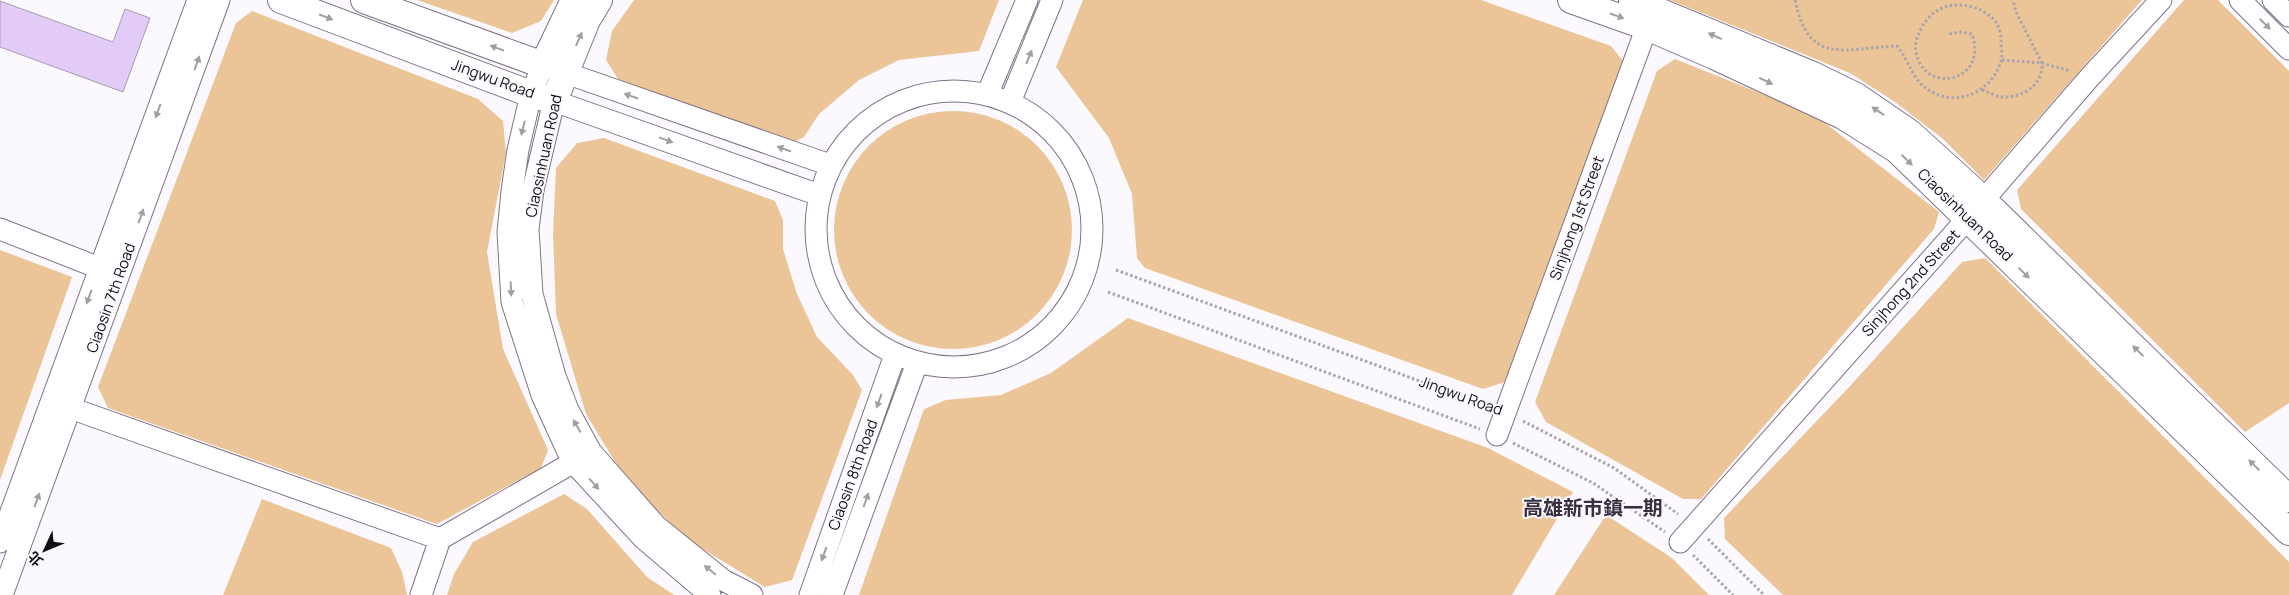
<svg xmlns="http://www.w3.org/2000/svg" width="2289" height="595" viewBox="0 0 2289 595" font-family="Manrope,'Noto Sans TC',sans-serif">
<rect width="100%" height="100%" fill="#fbf9fd"/>
<path fill="#ebc498" d="M417,0H554L541,21L512,33Z
M634,0H999L979,51L899,60L859,80L819,114L804,137L793,143L618,79L606,60L612,31Z
M1083,0H1481L1611,46L1623,61L1505,382L1483,389L1145,268L1137,258L1132,194L1109,138L1056,67Z
M1670,0H2142L1984,180L1942,138L1895,102L1850,73Z
M2184,0H2218L2289,71V403L2245,432L2021,209L2017,190Z
M252,11L478,99L503,121L506,153L487,252L503,349L548,450L541,468L437,524L108,408L98,387L236,23Z
M1675,59L1815,115L1939,212L1934,229L1701,499H1683L1546,422L1535,402L1657,71Z
M834 230a119 119 0 1 1 238 0a119 119 0 1 1-238 0Z
M604,138L775,201L783,220V249L797,294L817,337L853,375L862,390L792,580L765,587L693,543L629,485L586,414L556,314L553,234L556,168L577,143Z
M0,250L72,277L0,480Z
M1985,258L2289,562V595H1783L1725,539L1724,518L1851,385L1962,262Z
M1128,318L1488,448L1573,492L1512,595H859L924,409L946,400L1001,395L1051,373Z
M564,494L587,509L647,577L674,595H447L454,574L473,542Z
M262,499L391,548L402,572L407,595H223Z
M1606,515L1672,558L1709,595H1554Z"/>
<path fill="#e2cbf7" stroke="#a69baf" d="M0,1L113,42L125,9L150,18L123,92L0,47Z"/>
<g fill="none" stroke-linecap="round" stroke-linejoin="round">
<g stroke="#7e7487" stroke-width="23">
<path id="minor" d="M2240,0L2289,49
M2273,0L2289,16
M816 229a138 138 0 1 1 276 0a138 138 0 1 1-276 0Z
M987,95L1027,0
M1010,102L1052,0
M0,229L112,273
M59,404L440,539
M1497,435L1652,13
M0,542L198,0
M1680,542L1960,227L2089,78L2161,0
M2,595L219,0
M421,595L440,539L586,455
M710,595L643,538L572,461L542,395L512,302L508,232L512,191L518,150L531,94L543,65L830,165
M752,595L723,580L656,526L591,452L568,410L555,376L532,294L528,229L533,190L554,101L819,195
M810,595L895,355
M832,595L917,363"/>
</g>
<g stroke="#7e7487" stroke-width="28">
<path id="tertiary" d="M281,0L531,94L554,101L587,20L599,0
M364,0L543,65L574,0
M1571,0L1647,27L1714,56L1843,116L1897,150L2289,532
M1632,0L1813,75L1856,96L1910,133L1974,191L2289,499"/>
</g>
<path stroke="#a8a6ab" stroke-width="3" stroke-dasharray="2.5 2.5" stroke-linecap="butt" d="M1795,0C1809,67 1844,48 1897,46C1912,64 1911,83 1936,94C1962,106 1994,88 2001,61C2003,56 2001,48 2001,42C2001,36 2000,29 1997,24C1994,18 1988,15 1983,11C1959,0 1936,3 1922,27C1918,34 1914,44 1916,52C1924,96 1989,82 1972,34L1960,32L1949,34
M2002,60L2042,63L2070,71
M1982,90C1987,92 1992,94 1997,96C2018,101 2044,86 2042,63L2016,12L2013,0
M1116,270L1488,406
M1108,292L1480,429
M1523,421L1614,468L1678,514
M1513,443L1593,483L1665,532
M1708,539L1764,595
M1693,555L1733,595"/>
<use href="#minor" stroke="#fff" stroke-width="21"/>
<use href="#tertiary" stroke="#fff" stroke-width="26"/>
</g>
<defs><path id="oneway-solid" d="M-6-.8H1V-3.2L6.5 0L1 3.2V.8H-6Z" transform="scale(1.25)"/></defs>
<g fill="#a09fa1">
<use href="#oneway-solid" transform="translate(1617 16) rotate(19)"/>
<use href="#oneway-solid" transform="translate(326 17) rotate(21)"/>
<use href="#oneway-solid" transform="translate(2265 24) rotate(45)"/>
<use href="#oneway-solid" transform="translate(1715 36) rotate(-156)"/>
<use href="#oneway-solid" transform="translate(579 39) rotate(-66)"/>
<use href="#oneway-solid" transform="translate(497 48) rotate(-160)"/>
<use href="#oneway-solid" transform="translate(1029 57) rotate(-68)"/>
<use href="#oneway-solid" transform="translate(197 63) rotate(-70)"/>
<use href="#oneway-solid" transform="translate(1766 81) rotate(25)"/>
<use href="#oneway-solid" transform="translate(631 96) rotate(-161)"/>
<use href="#oneway-solid" transform="translate(158 111) rotate(110)"/>
<use href="#oneway-solid" transform="translate(1878 111) rotate(-146)"/>
<use href="#oneway-solid" transform="translate(523 128) rotate(104)"/>
<use href="#oneway-solid" transform="translate(666 140) rotate(20)"/>
<use href="#oneway-solid" transform="translate(784 149) rotate(-161)"/>
<use href="#oneway-solid" transform="translate(1907 160) rotate(44)"/>
<use href="#oneway-solid" transform="translate(141 216) rotate(-70)"/>
<use href="#oneway-solid" transform="translate(2024 273) rotate(44)"/>
<use href="#oneway-solid" transform="translate(511 289) rotate(87)"/>
<use href="#oneway-solid" transform="translate(89 297) rotate(110)"/>
<use href="#oneway-solid" transform="translate(2138 351) rotate(-136)"/>
<use href="#oneway-solid" transform="translate(879 401) rotate(110)"/>
<use href="#oneway-solid" transform="translate(577 426) rotate(-120)"/>
<use href="#oneway-solid" transform="translate(2254 465) rotate(-136)"/>
<use href="#oneway-solid" transform="translate(594 484) rotate(48)"/>
<use href="#oneway-solid" transform="translate(37 500) rotate(-70)"/>
<use href="#oneway-solid" transform="translate(866 500) rotate(-70)"/>
<use href="#oneway-solid" transform="translate(824 554) rotate(110)"/>
<use href="#oneway-solid" transform="translate(710 570) rotate(-141)"/>
</g>
<g text-anchor="middle" stroke-width="4" stroke-linejoin="round" paint-order="stroke">
<g font-size="15" fill="#110e15" stroke="#fbf9fd">
<text transform="translate(493 79) rotate(20)" y="5">Jingwu Road</text>
<text transform="translate(544 156) rotate(-78)" y="5">Ciaosinhuan Road</text>
<text transform="translate(1965 215) rotate(44)" y="5">Ciaosinhuan Road</text>
<text transform="translate(1577 218) rotate(-70)" y="5">Sinjhong 1st Street</text>
<text transform="translate(1911 283) rotate(-48)" y="5">Sinjhong 2nd Street</text>
<text transform="translate(111 298) rotate(-70)" y="5">Ciaosin 7th Road</text>
<text transform="translate(1461 396) rotate(20)" y="5">Jingwu Road</text>
<text transform="translate(853 475) rotate(-70)" y="5">Ciaosin 8th Road</text>
</g>
<g font-size="20" font-weight="bold" fill="#382f40" stroke="#fbf9fd">
<text x="1593" y="515">高雄新市鎮一期</text>
</g>
</g>
<g transform="translate(45 550) rotate(226)" stroke="#fbf9fd" stroke-width="4" paint-order="stroke">
<path d="M0-4L9 19L0 12L-9 19Z" fill="#110e15"/>
<text y="-8" font-size="14" font-weight="bold" text-anchor="middle" fill="#110e15">北</text>
</g>
</svg>
